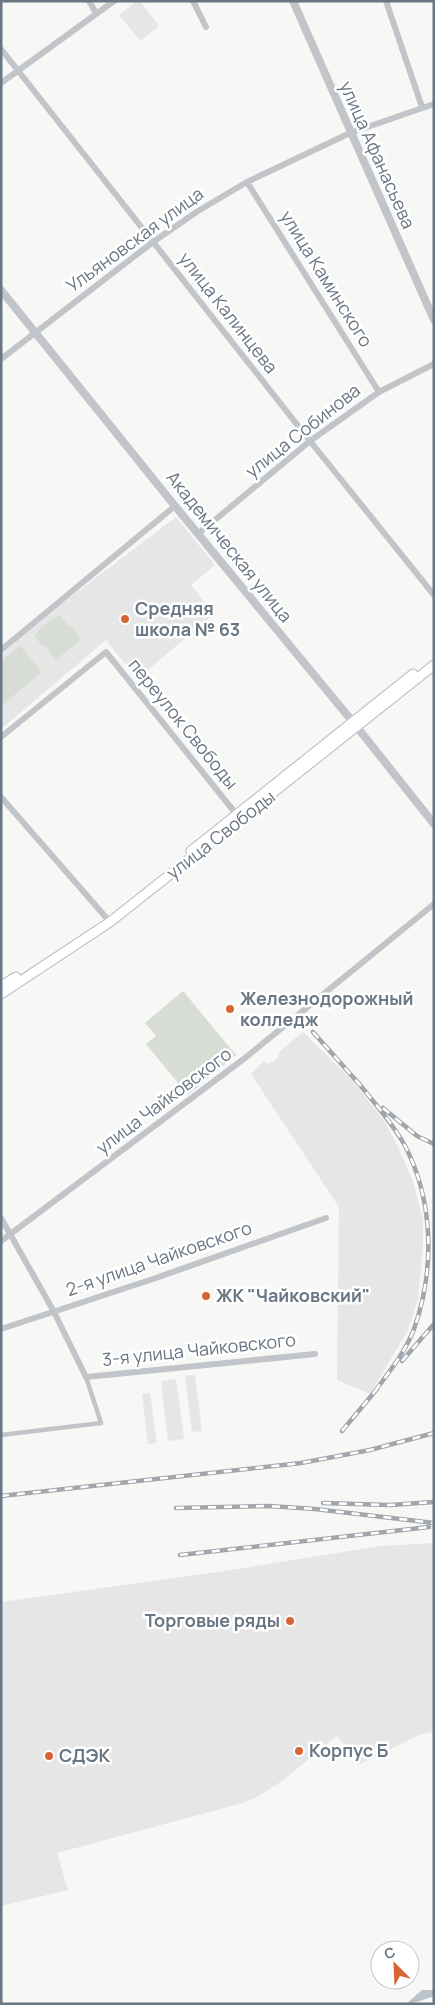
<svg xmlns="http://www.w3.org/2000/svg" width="435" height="2005" viewBox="0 0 435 2005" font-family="Manrope,sans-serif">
<rect width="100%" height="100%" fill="#f7f7f5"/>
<path fill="#e5e6e5" d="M137,1H140L159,26L140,41L119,15Z
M176,517L215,565L191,585L214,614L137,679L106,640L1,729V655L35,624Z
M303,1032L353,1081L385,1122L399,1149L414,1184L423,1221V1245L418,1299L408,1330L370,1394L337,1380L339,1207L251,1074L264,1061L268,1064L277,1059L280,1051Z
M195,1375L202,1431L192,1432L185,1376Z
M176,1379L184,1439L168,1441L161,1381Z
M150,1393L157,1443L148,1444L142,1394Z
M434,1543V1732L419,1735L360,1764L337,1736L282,1781L257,1797L239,1804L57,1853L68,1890L1,1906V1602L225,1571L380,1546Z"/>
<path fill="#d7dcd4" d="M60,615L68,625V628L71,626L81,639L56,660L46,646L42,645L35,637C38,628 52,618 60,615Z
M20,646L42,672L1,706V662Z
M183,991L236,1055L188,1095L146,1044L156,1036L145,1023Z"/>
<path fill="#bbc4ca" d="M422,1990H434V1997C424,1998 416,2004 406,2004Z"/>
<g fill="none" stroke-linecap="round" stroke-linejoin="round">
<g stroke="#b4b8bc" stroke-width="11">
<path id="secondary" d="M191,851L413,674
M1,986L16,977
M1,994L110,922L434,665"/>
</g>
<path stroke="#c1c4c8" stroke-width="4.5" d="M1,1435L101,1423L86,1377"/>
<path stroke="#c1c4c8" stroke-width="6" d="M89,1L96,13
M193,1L206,27
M386,1L422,107
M1,49L310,441L434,595
M1,83L114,1
M247,182L379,392
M1,359L153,242L198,211L247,182L350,133L434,104
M198,534L310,441L379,392L434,364
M1,650L175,506
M1,737L106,652L237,815
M1,797L110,922
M1,1218L53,1310L86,1377L315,1354
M1,1241L245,1058L434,904
M1,1329L153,1279L326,1218"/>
<path stroke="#c1c4c8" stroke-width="8" d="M293,1L434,320
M1,290L175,506L357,727L434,824"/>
<use href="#secondary" stroke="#fff" stroke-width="9"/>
<g stroke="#a1a6ac" stroke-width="4.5">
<path id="rail" d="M313,1032L360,1085
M356,1080C372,1100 391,1121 404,1144C434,1200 435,1270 414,1329C405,1353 388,1373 373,1394
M383,1108L417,1136L434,1144
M402,1361L434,1324
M342,1431L377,1389
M1,1496L301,1463L370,1450L434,1433
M323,1503L390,1505L434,1502
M176,1508L269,1506L315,1509L434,1523
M180,1555L429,1527"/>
</g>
<use href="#rail" stroke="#fff" stroke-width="2.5" stroke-dasharray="8" stroke-linecap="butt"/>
</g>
<g fill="#d76435" stroke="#fff" stroke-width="2">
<circle cx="125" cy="619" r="5"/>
<circle cx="230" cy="1009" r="5"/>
<circle cx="206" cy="1296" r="5"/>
<circle cx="290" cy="1621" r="5"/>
<circle cx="299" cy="1751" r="5"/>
<circle cx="49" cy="1756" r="5"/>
</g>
<g text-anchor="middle" stroke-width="5" stroke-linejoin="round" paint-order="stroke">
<g font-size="18" fill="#697683" stroke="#fff">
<text transform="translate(377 155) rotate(66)" y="6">улица Афанасьева</text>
<text transform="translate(135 240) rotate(-36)" y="6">Ульяновская улица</text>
<text transform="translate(326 279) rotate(58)" y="6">улица Каминского</text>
<text transform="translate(228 313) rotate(52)" y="6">улица Калинцева</text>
<text transform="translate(303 431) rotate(-38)" y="6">улица Собинова</text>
<text transform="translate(229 547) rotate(51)" y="6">Академическая улица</text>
<text transform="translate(183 724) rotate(51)" y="6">переулок Свободы</text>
<text transform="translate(221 835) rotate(-38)" y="6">улица Свободы</text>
<text transform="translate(164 1101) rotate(-37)" y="6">улица Чайковского</text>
<text transform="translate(159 1259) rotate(-19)" y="6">2-я улица Чайковского</text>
<text transform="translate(199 1350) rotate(-6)" y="6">3-я улица Чайковского</text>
</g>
<g font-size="18" font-weight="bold" fill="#697683" stroke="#fff" text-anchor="start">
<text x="135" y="615">Средняя<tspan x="135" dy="21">школа № 63</tspan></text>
<text x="240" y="1005">Железнодорожный<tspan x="240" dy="21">колледж</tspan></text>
<text x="216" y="1302">ЖК "Чайковский"</text>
<text x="280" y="1627" text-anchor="end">Торговые ряды</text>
<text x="309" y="1757">Корпус Б</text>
<text x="59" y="1762">СДЭК</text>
</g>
</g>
<rect width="435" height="2005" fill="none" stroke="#697683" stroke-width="5"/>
<g transform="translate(395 1965) rotate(336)"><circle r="24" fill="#ffffff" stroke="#c3c8cd"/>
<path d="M0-4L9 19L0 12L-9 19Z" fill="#d76435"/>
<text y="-8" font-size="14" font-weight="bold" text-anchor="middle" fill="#697683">С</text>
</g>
</svg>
